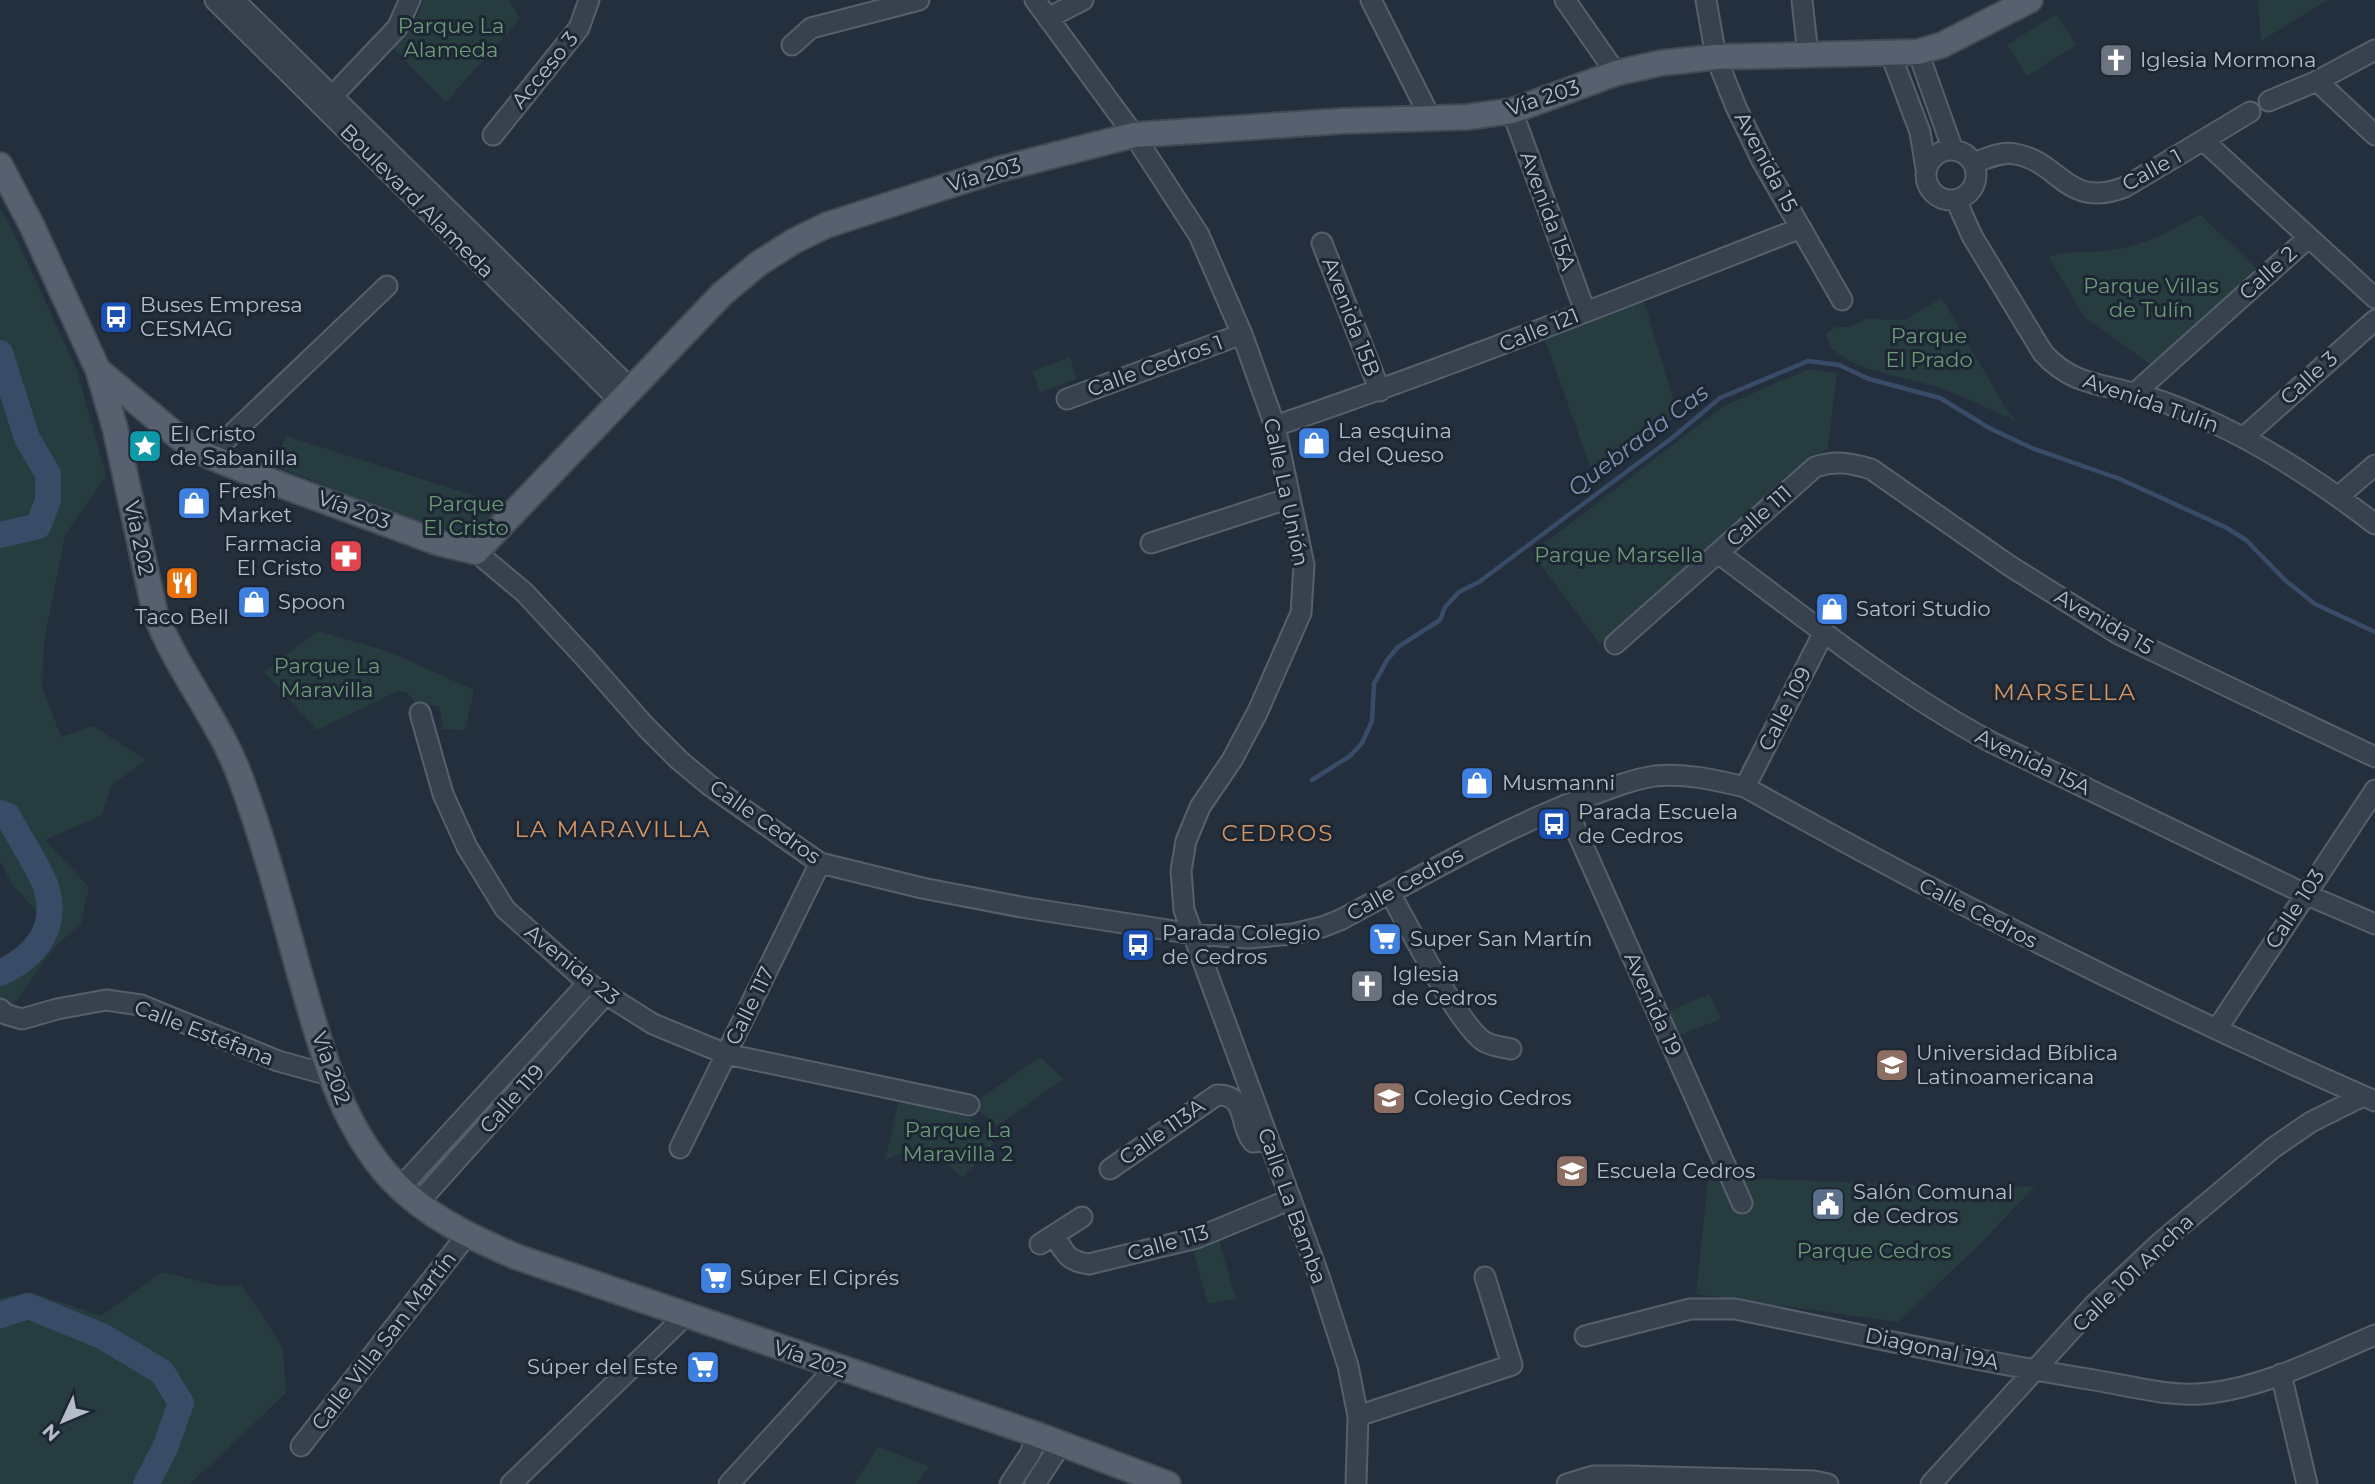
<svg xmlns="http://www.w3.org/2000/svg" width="2375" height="1484" viewBox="0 0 2375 1484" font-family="Montserrat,sans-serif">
<rect width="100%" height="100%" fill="#242f3e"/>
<path fill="#263c3f" d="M423,0H509L520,19L446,102L392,47L415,24Z
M2258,0H2328L2261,41Z
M2056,14L2077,45L2027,76L2007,45Z
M0,208L11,227L77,370L106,476L65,535L44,641L42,686L61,737L93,726L146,760L111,786L102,815L45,840L89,887L81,923L55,947L8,1012L0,1001V980L48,924L12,884L0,861Z
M2200,214L2260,272L2154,367L2084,317L2049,257C2065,250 2086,253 2103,251C2141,247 2168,233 2200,214Z
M1942,298L2006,409L2017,421L1942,388L1872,370L1849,361L1832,349L1825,334L1836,327H1849L1867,319L1905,320Z
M1644,301L1678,415L1595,480L1545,340Z
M1070,357L1077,379L1040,392L1032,371Z
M1808,369L1837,373L1828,448L1600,644L1532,553L1722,407Z
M286,436L507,506L475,540H462L273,465Z
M318,631L390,652L474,690L465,730L443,729L439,706L416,703L406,692L398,691L317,730L264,672Z
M1710,994L1721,1019L1680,1035L1669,1011Z
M1040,1057L1063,1079L997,1126L975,1107V1102Z
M899,1100L971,1118L994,1143L962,1178C952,1164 926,1150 907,1152C900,1153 892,1157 885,1160Z
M1771,1179L1959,1187L2035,1186L1983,1241L1898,1322L1696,1294L1708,1180Z
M1218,1237L1236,1299L1208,1304L1192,1247Z
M162,1272L219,1286L241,1285L267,1322L283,1349L286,1393L190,1484H0V1298L30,1292L101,1316Z
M878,1447L929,1466L917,1484H854Z"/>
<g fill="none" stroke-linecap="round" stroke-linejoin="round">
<path stroke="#394c67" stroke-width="4.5" d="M1312,780L1350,756L1362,743L1372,721L1374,684L1387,660L1398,647L1440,620L1445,607L1459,592L1479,582L1583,504L1672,438L1720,398L1808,361L1839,365L1869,379L1940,398L1991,429L2032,448L2120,479L2227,528L2246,540L2286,581L2315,604L2375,632"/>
<path stroke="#394c67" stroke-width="26" d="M0,353L27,438L48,474V501L38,526L0,535
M0,813L8,816C18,836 39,867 46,887C59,928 35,957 0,973
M0,1315L28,1306L102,1336L162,1372L181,1403L165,1448L146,1484"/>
<g stroke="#565f6c" stroke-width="23">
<path id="minor" d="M215,0L620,401
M234,0L631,389
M1035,0L1134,135L1199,235L1242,334L1275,426L1304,565L1301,613L1258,711L1232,760L1200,807L1186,841L1181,871L1184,910L1319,1276L1348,1366L1358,1416L1356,1484
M1371,0L1430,117
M1565,0L1616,73
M1706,0L1716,57L1736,107L1761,159L1842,300
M1802,0L1808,55
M1048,18L1083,0
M792,45L811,28L919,0
M1918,52L1953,150
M1891,55L1920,132L1926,169
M2317,81L2375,135
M2269,101L2317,81L2375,50
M323,106L397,28L410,0
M1512,111L1585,311
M493,135L579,28L589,0
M2204,141L2375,298
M1926 175a25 25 0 1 1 50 0a25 25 0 1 1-50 0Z
M1973,163C1986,159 2001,151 2015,154C2060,161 2066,210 2125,187L2250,112
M1956,200L1972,236L2043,353C2070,383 2096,383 2133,393C2155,398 2178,407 2198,416C2262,443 2320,482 2375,524
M1322,243L1380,391
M2135,393L2308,238
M1067,399L1242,334
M1275,426C1453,366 1626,296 1801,228
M2244,437L2375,320
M209,456L387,286
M2339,496L2375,465
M1151,543L1290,498
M476,552L525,593L588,661L646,727L679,760L709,785L820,863L922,888L1021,907L1193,934L1248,938L1293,934L1322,927L1340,920C1419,878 1495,832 1579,800C1603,791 1629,780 1655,776C1686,773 1716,780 1745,787C1950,902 2160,1007 2375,1101
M1718,553C1807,619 1895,691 1993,743L2305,894L2375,924
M1615,644L1815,467C1835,460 1850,463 1871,469L2010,566L2120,635L2375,757
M420,713L443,794L467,847L505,909L588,983L653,1024L726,1054L969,1105
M1745,787L1824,632
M1565,805L1742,1203
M1390,893C1406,922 1460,1028 1485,1042C1492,1046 1503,1047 1511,1049
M0,1009L5,1014L22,1019L57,1009L106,1000L141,1005L278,1061L329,1075
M2217,1029L2375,790
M680,1148L820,863
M1110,1169L1217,1095C1248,1094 1239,1127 1253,1142L1268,1140
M400,1188L588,983
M418,1203L605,995
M1054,1235C1065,1253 1067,1261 1089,1264L1197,1238L1291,1199
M1040,1244L1082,1217
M1585,1336L1690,1309H1735C1854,1333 1974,1361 2094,1380C2131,1386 2172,1398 2210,1393C2267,1386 2323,1357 2375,1335
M2281,1374L2307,1484
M1358,1416L1512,1365L1485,1277
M301,1446L467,1235
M511,1484L685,1316
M729,1484L835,1368
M1010,1484L1030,1454L1038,1435
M1035,1484L1061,1444
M1567,1484L1593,1476H1627L1814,1481L1828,1484
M1931,1484L2094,1305L2161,1242L2273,1148L2311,1122L2363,1096"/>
</g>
<g stroke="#414a57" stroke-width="28">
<path id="major" d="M0,165L32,226L98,370L115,428L155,613C178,673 221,722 242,782C265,845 282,910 300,975C321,1047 339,1123 392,1180C426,1216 472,1238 517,1257L1038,1435L1168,1484
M98,370L181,439L209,456L265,479L439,543L476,552L722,294L758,264L794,241L827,225L1000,169L1134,135L1342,121L1467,117L1512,111L1616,73L1661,63L1716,57L1918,52L1942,45L2030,0"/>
</g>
<use href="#minor" stroke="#38414e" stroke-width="19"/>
<use href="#major" stroke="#56606e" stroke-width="24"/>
</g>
<defs>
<g id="church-square" transform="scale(1.75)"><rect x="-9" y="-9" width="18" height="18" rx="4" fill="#6b7280" stroke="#1d2633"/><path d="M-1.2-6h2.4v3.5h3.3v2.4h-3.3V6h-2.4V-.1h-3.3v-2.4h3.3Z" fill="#fff"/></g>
<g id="bus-square" transform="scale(1.75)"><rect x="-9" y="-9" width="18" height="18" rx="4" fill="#1a4fb4" stroke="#1d2633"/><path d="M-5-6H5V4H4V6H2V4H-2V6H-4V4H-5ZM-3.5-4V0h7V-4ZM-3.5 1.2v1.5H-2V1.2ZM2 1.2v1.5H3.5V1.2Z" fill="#fff"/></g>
<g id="shop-square" transform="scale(1.75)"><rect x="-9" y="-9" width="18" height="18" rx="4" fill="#3f7fe0" stroke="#1d2633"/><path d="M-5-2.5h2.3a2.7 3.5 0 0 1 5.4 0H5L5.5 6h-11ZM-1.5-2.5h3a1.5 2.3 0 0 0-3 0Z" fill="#fff"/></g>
<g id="sight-square" transform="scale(1.75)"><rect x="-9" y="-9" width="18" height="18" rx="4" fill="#0f9aa8" stroke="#1d2633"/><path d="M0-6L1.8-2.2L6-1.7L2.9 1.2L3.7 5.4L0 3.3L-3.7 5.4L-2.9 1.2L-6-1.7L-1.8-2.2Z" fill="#fff"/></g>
<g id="pharmacy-square" transform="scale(1.75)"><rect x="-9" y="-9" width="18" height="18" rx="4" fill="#e0444e" stroke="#1d2633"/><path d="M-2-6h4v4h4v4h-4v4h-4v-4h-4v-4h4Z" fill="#fff"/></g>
<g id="restaurant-square" transform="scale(1.75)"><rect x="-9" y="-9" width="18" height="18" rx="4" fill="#e8710a" stroke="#1d2633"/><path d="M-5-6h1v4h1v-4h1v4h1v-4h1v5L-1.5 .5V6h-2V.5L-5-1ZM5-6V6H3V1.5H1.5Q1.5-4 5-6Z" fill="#fff"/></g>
<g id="supermarket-square" transform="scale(1.75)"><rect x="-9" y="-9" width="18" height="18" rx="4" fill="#3f7fe0" stroke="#1d2633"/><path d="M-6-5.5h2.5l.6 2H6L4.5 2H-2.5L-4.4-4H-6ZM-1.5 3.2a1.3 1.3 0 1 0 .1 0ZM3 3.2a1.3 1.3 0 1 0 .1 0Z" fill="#fff"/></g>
<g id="university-square" transform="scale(1.75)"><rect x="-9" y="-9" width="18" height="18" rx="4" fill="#8d6e63" stroke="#1d2633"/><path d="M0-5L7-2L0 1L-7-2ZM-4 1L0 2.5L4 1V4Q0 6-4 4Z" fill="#fff"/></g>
<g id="school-square" transform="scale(1.75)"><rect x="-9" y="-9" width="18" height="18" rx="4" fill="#8d6e63" stroke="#1d2633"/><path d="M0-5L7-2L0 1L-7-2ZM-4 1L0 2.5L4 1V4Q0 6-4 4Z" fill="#fff"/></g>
<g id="civic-square" transform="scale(1.75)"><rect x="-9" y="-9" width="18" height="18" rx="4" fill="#5c6f8a" stroke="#1d2633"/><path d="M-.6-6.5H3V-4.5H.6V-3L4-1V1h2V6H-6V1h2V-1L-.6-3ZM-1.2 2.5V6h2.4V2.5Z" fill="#fff"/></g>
</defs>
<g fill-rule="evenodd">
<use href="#church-square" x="2116" y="60"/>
<use href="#bus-square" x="116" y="317"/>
<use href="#shop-square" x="1314" y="443"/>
<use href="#sight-square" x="145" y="446"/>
<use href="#shop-square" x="194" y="503"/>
<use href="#pharmacy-square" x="346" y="556"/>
<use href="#restaurant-square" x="182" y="583"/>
<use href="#shop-square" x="254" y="602"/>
<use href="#shop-square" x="1832" y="609"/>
<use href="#shop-square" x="1477" y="783"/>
<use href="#bus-square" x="1554" y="824"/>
<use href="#supermarket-square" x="1385" y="939"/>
<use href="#bus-square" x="1138" y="945"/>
<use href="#church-square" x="1367" y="986"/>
<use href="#university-square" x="1892" y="1065"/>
<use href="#school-square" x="1389" y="1098"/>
<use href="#school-square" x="1572" y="1171"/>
<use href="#civic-square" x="1828" y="1204"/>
<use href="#supermarket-square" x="716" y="1278"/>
<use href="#supermarket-square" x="703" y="1367"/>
</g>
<g text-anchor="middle" stroke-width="6" stroke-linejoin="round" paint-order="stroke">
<g font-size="21" fill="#6b9a76" stroke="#1d2633">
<text x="451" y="33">Parque La<tspan x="451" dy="24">Alameda</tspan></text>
<text x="2151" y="293">Parque Villas<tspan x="2151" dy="24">de Tulín</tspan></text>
<text x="1929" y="343">Parque<tspan x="1929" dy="24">El Prado</tspan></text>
<text x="466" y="511">Parque<tspan x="466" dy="24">El Cristo</tspan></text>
<text x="1619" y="562">Parque Marsella</text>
<text x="327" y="673">Parque La<tspan x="327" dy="24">Maravilla</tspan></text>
<text x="958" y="1137">Parque La<tspan x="958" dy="24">Maravilla 2</tspan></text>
<text x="1874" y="1258">Parque Cedros</text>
</g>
<g font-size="21" fill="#b4bcc9" stroke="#1d2633" text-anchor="start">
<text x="2140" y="67">Iglesia Mormona</text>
<text x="140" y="312">Buses Empresa<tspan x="140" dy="24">CESMAG</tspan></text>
<text x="1338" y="438">La esquina<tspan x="1338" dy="24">del Queso</tspan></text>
<text x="170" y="441">El Cristo<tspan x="170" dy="24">de Sabanilla</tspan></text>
<text x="218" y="498">Fresh<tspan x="218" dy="24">Market</tspan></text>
<text x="322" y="551" text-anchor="end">Farmacia<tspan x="322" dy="24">El Cristo</tspan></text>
<text x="278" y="609">Spoon</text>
<text x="1856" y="616">Satori Studio</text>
<text x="182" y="624" text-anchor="middle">Taco Bell</text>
<text x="1502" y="790">Musmanni</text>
<text x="1578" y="819">Parada Escuela<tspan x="1578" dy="24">de Cedros</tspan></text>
<text x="1162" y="940">Parada Colegio<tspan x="1162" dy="24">de Cedros</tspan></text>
<text x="1410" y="946">Super San Martín</text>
<text x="1392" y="981">Iglesia<tspan x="1392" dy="24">de Cedros</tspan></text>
<text x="1916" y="1060">Universidad Bíblica<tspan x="1916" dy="24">Latinoamericana</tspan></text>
<text x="1414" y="1105">Colegio Cedros</text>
<text x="1596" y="1178">Escuela Cedros</text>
<text x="1853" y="1199">Salón Comunal<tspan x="1853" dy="24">de Cedros</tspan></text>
<text x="740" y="1285">Súper El Ciprés</text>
<text x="678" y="1374" text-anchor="end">Súper del Este</text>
</g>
<g font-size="21" fill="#b4bcc9" stroke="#1d2633">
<text transform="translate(545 70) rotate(-51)" y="7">Acceso 3</text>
<text transform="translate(1543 98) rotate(-18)" y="7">Vía 203</text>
<text transform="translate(1766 162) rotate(62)" y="7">Avenida 15</text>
<text transform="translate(2152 170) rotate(-29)" y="7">Calle 1</text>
<text transform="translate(984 175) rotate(-16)" y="7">Vía 203</text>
<text transform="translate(417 201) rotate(45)" y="7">Boulevard Alameda</text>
<text transform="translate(1548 211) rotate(70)" y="7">Avenida 15A</text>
<text transform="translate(2268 273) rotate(-42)" y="7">Calle 2</text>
<text transform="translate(1351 317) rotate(69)" y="7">Avenida 15B</text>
<text transform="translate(1539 330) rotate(-22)" y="7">Calle 121</text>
<text transform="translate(1155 366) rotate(-20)" y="7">Calle Cedros 1</text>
<text transform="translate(2309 378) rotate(-42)" y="7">Calle 3</text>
<text transform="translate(2151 403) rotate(19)" y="7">Avenida Tulín</text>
<text transform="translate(1286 492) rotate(78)" y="7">Calle La Unión</text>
<text transform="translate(354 510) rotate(20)" y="7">Vía 203</text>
<text transform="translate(1759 516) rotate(-42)" y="7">Calle 111</text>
<text transform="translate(139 538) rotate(78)" y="7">Vía 202</text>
<text transform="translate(2104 622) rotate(30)" y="7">Avenida 15</text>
<text transform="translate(1785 709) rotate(-63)" y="7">Calle 109</text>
<text transform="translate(2033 762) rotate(26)" y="7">Avenida 15A</text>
<text transform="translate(765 822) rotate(35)" y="7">Calle Cedros</text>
<text transform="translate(1405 884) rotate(-29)" y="7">Calle Cedros</text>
<text transform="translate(2295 909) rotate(-57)" y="7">Calle 103</text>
<text transform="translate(1978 913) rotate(27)" y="7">Calle Cedros</text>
<text transform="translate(572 965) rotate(39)" y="7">Avenida 23</text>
<text transform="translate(1653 1004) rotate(66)" y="7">Avenida 19</text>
<text transform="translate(750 1006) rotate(-64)" y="7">Calle 117</text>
<text transform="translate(204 1033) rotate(21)" y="7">Calle Estéfana</text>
<text transform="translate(331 1068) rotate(70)" y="7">Vía 202</text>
<text transform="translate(512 1099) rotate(-48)" y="7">Calle 119</text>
<text transform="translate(1162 1132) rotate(-35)" y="7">Calle 113A</text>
<text transform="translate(1292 1206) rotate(70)" y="7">Calle La Bamba</text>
<text transform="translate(1168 1243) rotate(-16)" y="7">Calle 113</text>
<text transform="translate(2133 1273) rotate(-44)" y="7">Calle 101 Ancha</text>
<text transform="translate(384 1341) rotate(-52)" y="7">Calle Villa San Martín</text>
<text transform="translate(1932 1349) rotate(12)" y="7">Diagonal 19A</text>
<text transform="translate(810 1359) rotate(19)" y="7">Vía 202</text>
</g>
<g font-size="23" font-style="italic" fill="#7c92b1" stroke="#1d2633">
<text transform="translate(1638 440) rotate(-37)" y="8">Quebrada Cas</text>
</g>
<g font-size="23" letter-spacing="2" fill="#d59563" stroke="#1d2633">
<text x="2065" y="700">MARSELLA</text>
<text x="613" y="837">LA MARAVILLA</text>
<text x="1278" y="841">CEDROS</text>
</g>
</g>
<g transform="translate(63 1421) rotate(226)" stroke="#1d2633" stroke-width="5" paint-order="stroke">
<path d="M0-5L12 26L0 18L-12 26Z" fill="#b4bcc9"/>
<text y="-10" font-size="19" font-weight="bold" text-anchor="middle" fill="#b4bcc9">N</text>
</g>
</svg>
